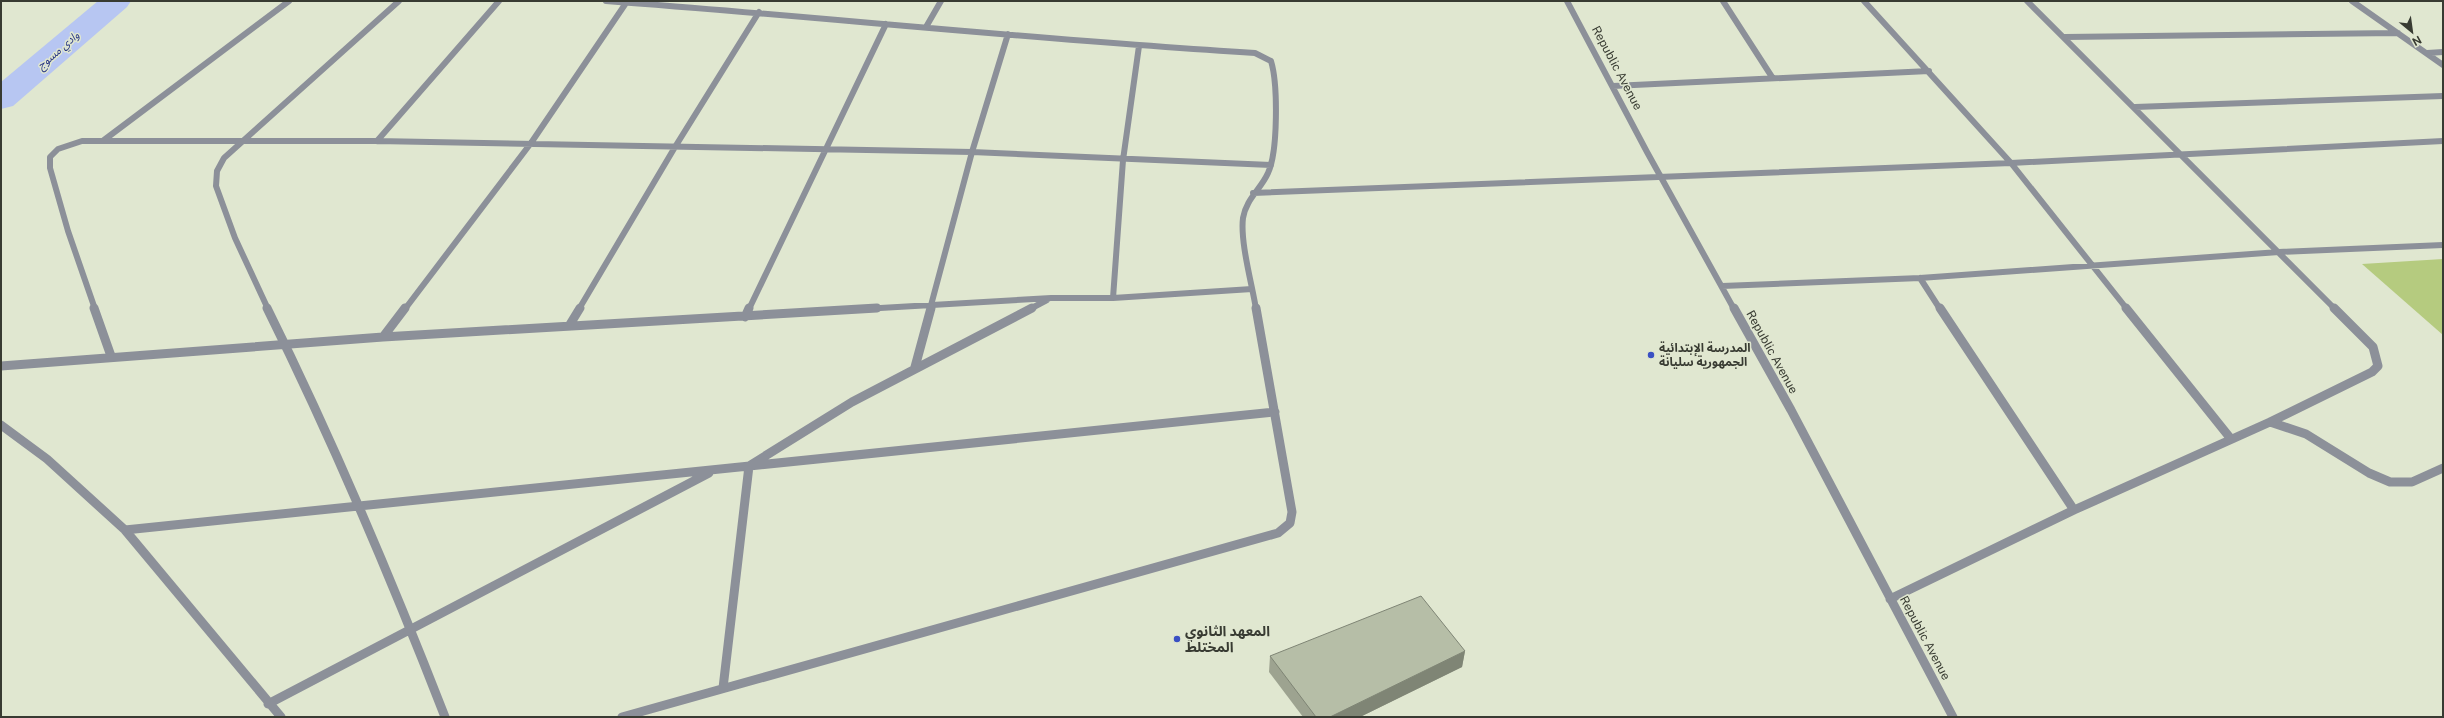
<svg xmlns="http://www.w3.org/2000/svg" width="2444" height="718" viewBox="0 0 2444 718" font-family="'Public Sans','Noto Sans Arabic',sans-serif">
<rect width="100%" height="100%" fill="#e0e7d0"/>
<path fill="#b5cb7f" d="M2443,259V335L2362,264Z"/>
<g fill="none" stroke-linecap="round" stroke-linejoin="round">
<path fill="#b7c6f2" fill-rule="evenodd" d="M98,1H131L127,7L13,106L1,109V82Z"/>
<path stroke="#8c9099" stroke-width="6" d="M606,1C822,17 1038,40 1255,53L1271,61C1278,84 1278,152 1268,173C1261,189 1246,199 1243,218C1240,242 1252,284 1256,309
M1567,1L1647,152L1734,309
M1723,1L1772,77
M1864,1L2011,163L2127,309
M2027,1L2335,309
M2352,1L2443,65
M926,27L941,1
M2065,37L2398,33
M2427,53L2443,52
M1613,86L1929,71
M2135,107L2443,96
M104,140L289,1
M377,141L499,1
M1253,193L2011,163L2443,141
M1920,278L1940,309
M1722,286L1920,278L2279,252L2443,245
M1113,298L1123,160L1139,46
M95,309L68,231L50,168V157L58,149L82,141H377L972,152L1271,165
M268,309L235,238L216,186L217,171L224,158L399,1
M405,309L531,143L626,3
M579,309L675,147L759,12
M749,309L886,24
M863,309L1051,298H1113L1252,289
M930,309L972,152L1008,34
M1030,309L1047,300"/>
<path stroke="#8c9099" stroke-width="9" d="M94,308L111,356
M267,308C333,441 391,578 445,717
M1734,308L1791,410L1953,717
M1940,308L2074,510
M2126,308L2231,439
M745,317L749,308
M569,326L580,308
M383,337L405,308
M1,366L383,337L877,308
M915,367L931,308
M2270,422L2372,372L2378,366L2373,347L2334,308
M1,425L47,459L125,530L281,717
M125,530L1275,412
M1890,599L2074,510L2270,422L2306,434L2369,473L2390,482H2412L2443,468
M723,688L749,466L852,402L1032,308
M268,704L709,473
M622,717L1278,533L1290,523L1292,512L1256,308"/>
</g>
<path fill="#9da390" d="M1465,651L1462,667L1360,717H1303L1269,672L1270,656Z"/>
<path fill="#7f8575" d="M1465,651L1462,667L1360,717H1330Z"/>
<path fill="#b6bea7" stroke="#7f8575" d="M1421,596L1465,651L1330,717H1316L1270,656Z"/>
<g fill="#3a50c3" stroke="#e0e7d0" stroke-width="1.5">
<circle cx="1651" cy="355" r="4"/>
<circle cx="1177" cy="639" r="4"/>
</g>
<g text-anchor="middle" stroke-width="3" stroke-linejoin="round" paint-order="stroke">
<g font-size="11" font-style="italic" fill="#223082" stroke="#e0e7d0">
<text transform="translate(58 50) rotate(-41)" y="4">وادي مسوج</text>
</g>
<g font-size="12" fill="#383b32" stroke="#e0e7d0">
<text transform="translate(1617 68) rotate(62)" y="4">Republic Avenue</text>
<text transform="translate(1772 352) rotate(61)" y="4">Republic Avenue</text>
<text transform="translate(1925 638) rotate(62)" y="4">Republic Avenue</text>
</g>
<g font-size="12" font-weight="bold" fill="#383b32" stroke="#e0e7d0" text-anchor="start">
<text x="1659" y="352">المدرسة الإبتدائية<tspan x="1659" dy="14">الجمهورية سليانة</tspan></text>
</g>
<g font-size="14" font-weight="bold" fill="#383b32" stroke="#e0e7d0" text-anchor="start">
<text x="1185" y="636">المعهد الثانوي<tspan x="1185" dy="16">المختلط</tspan></text>
</g>
</g>
<rect width="2444" height="718" fill="none" stroke="#383b32" stroke-width="4"/>
<g transform="translate(2412 32) rotate(151)" stroke="#e0e7d0" stroke-width="3" paint-order="stroke">
<path d="M0-3L7 15L0 10L-7 15Z" fill="#383b32"/>
<text y="-6" font-size="11" font-weight="bold" text-anchor="middle" fill="#383b32">N</text>
</g>
</svg>
